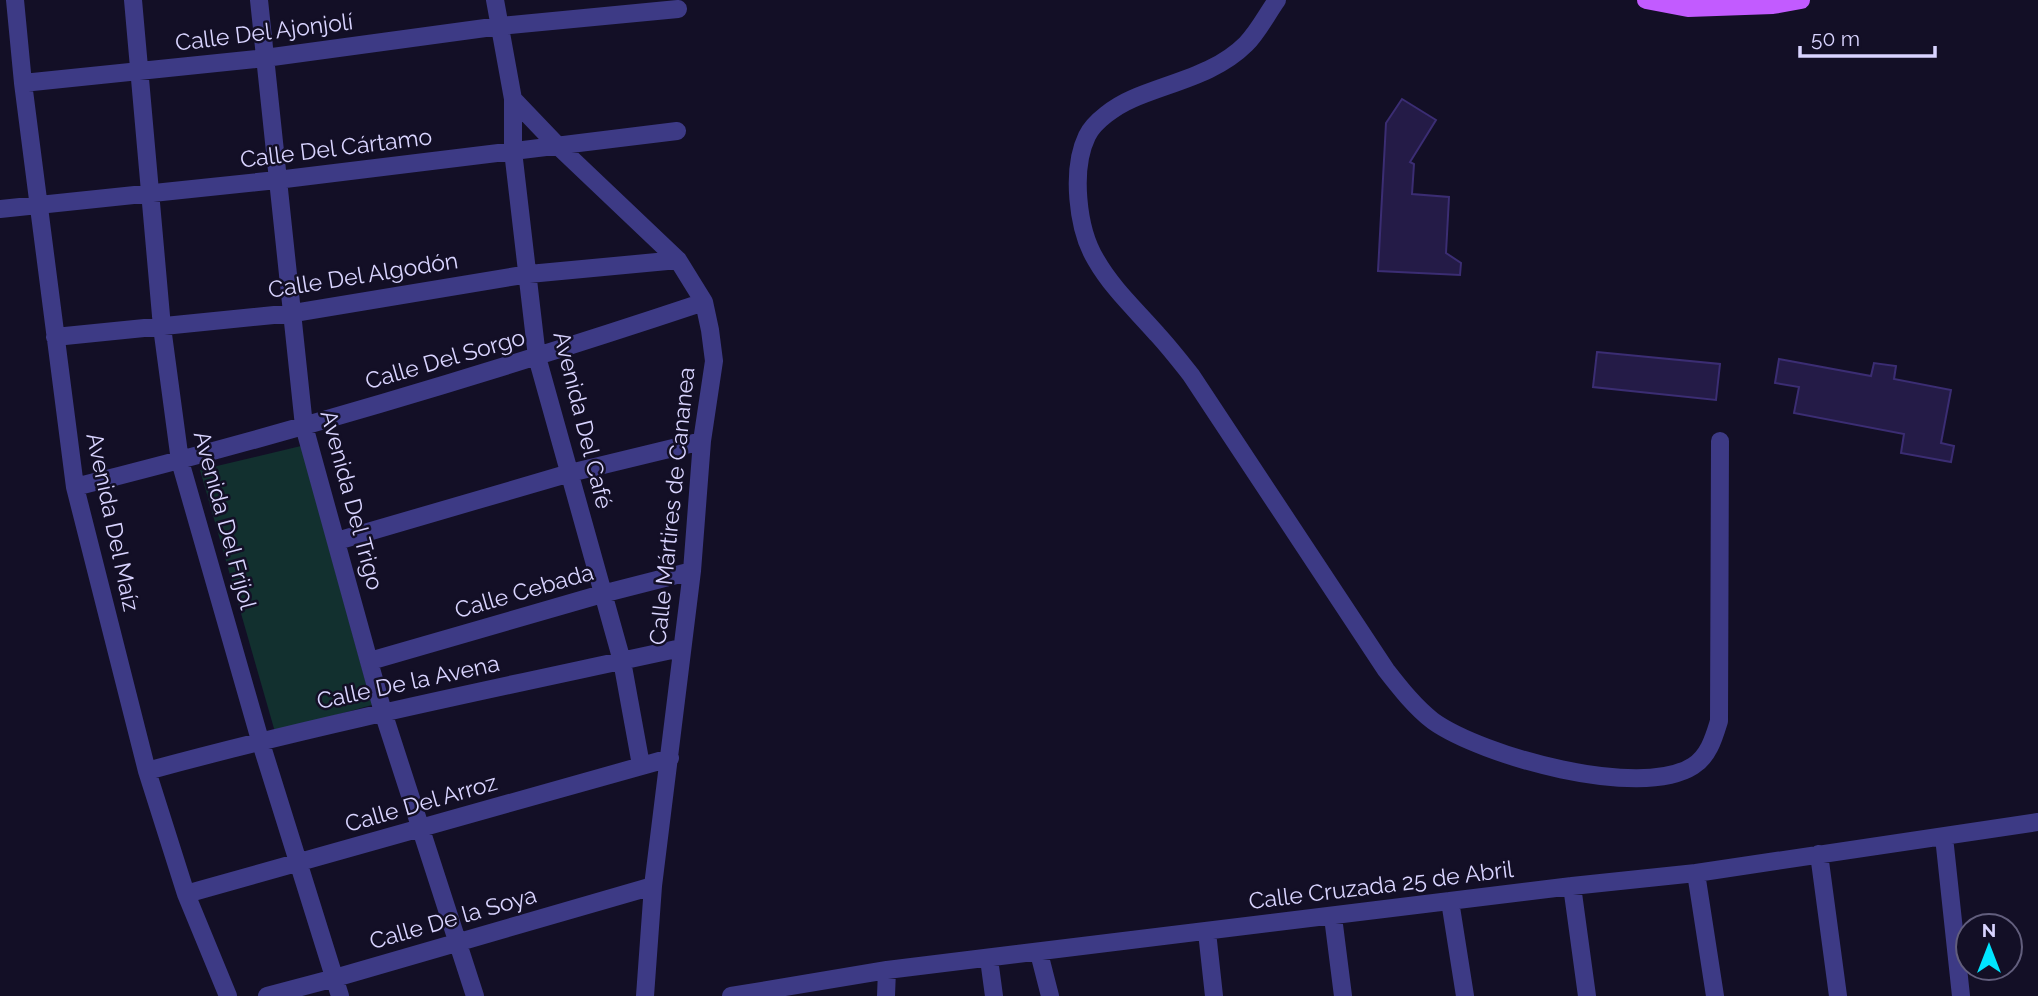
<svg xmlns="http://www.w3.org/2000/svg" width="2038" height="996" viewBox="0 0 2038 996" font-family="Raleway,sans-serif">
<rect width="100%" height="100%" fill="#130f26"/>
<path fill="#12302f" d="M301,446L372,705L275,732L200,470Z"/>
<path fill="#241b47" stroke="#3b2d73" stroke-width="2" d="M1402,99L1436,120L1410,162L1414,164L1412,194L1449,197L1446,253L1461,263L1460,275L1378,271L1386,123Z
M1597,352L1720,364L1716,400L1593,387Z
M1779,359L1871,376L1874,363L1896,366L1894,379L1951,390L1941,443L1954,446L1951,462L1901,453L1904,434L1794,413L1799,387L1775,383Z"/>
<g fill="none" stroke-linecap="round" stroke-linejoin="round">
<path stroke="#3d3a85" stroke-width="18" d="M15,0L23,83L75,487L147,771L186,894L228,996
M133,0L162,327L180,461L260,740L340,996
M259,0L304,426L383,712L475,996
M495,0L513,99V151L537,357L622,661L641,765
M1277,0C1267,14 1258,32 1246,44C1215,75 1171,82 1132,99C1116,106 1094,121 1087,136C1071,169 1077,229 1096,260C1112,288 1136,310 1157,334C1169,347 1180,361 1191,375L1386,670C1400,688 1415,707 1433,721C1482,756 1640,800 1693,766C1709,756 1714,737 1719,721L1720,441
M23,83L265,58L500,26L678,9
M513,99L557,145L678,260L704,302L710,330L714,361L702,441L692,571L653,886L645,996
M0,209L277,180L677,131
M55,337L294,313L529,274L678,260
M75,487C287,434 497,371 704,302
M337,541L570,473L702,441
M370,661L602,594L692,571
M147,771C323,723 502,687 681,648
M1944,837L1961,996
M1819,854L1838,996
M1696,873L1715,996
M1572,886L1587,996
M186,894L670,758
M1450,901L1465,996
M1333,917L1343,996
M1207,932L1214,996
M1039,953L1050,996
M989,959L994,996
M267,996L335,978L653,886
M731,996L887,970L1572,886L1696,873L2038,822
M886,996L887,970"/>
<path stroke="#c25bff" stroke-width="18" d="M1646,0L1688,8L1773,5L1801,0"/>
</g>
<g text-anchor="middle" stroke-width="5" stroke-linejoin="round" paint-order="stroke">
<g font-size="23" fill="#d9d4ff" stroke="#130f26">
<text transform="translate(264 32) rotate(-7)" y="8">Calle Del Ajonjolí</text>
<text transform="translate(336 148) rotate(-7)" y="8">Calle Del Cártamo</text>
<text transform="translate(363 275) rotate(-9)" y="8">Calle Del Algodón</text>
<text transform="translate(445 359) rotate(-16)" y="8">Calle Del Sorgo</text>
<text transform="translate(583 420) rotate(76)" y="8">Avenida Del Café</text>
<text transform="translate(352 500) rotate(75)" y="8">Avenida Del Trigo</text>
<text transform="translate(672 506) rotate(-84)" y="8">Calle Mártires de Cananea</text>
<text transform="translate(225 520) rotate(75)" y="8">Avenida Del Frijol</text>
<text transform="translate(113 522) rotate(78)" y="8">Avenida Del Maíz</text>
<text transform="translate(524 591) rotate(-16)" y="8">Calle Cebada</text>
<text transform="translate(408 682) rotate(-12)" y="8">Calle De la Avena</text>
<text transform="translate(421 803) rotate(-16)" y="8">Calle Del Arroz</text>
<text transform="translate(1381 885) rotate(-7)" y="8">Calle Cruzada 25 de Abril</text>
<text transform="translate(453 918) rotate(-16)" y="8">Calle De la Soya</text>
</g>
</g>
<g transform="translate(1989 947)"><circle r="33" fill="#130f26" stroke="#625e7d" stroke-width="2"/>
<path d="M0-5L12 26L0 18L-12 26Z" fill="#00e5ff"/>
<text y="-10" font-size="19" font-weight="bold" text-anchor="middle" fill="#d9d4ff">N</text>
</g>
<path d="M1800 46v10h135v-10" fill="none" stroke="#d9d4ff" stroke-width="3.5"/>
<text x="1811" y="46" font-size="21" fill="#d9d4ff" stroke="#130f26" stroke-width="5" paint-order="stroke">50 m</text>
</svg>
